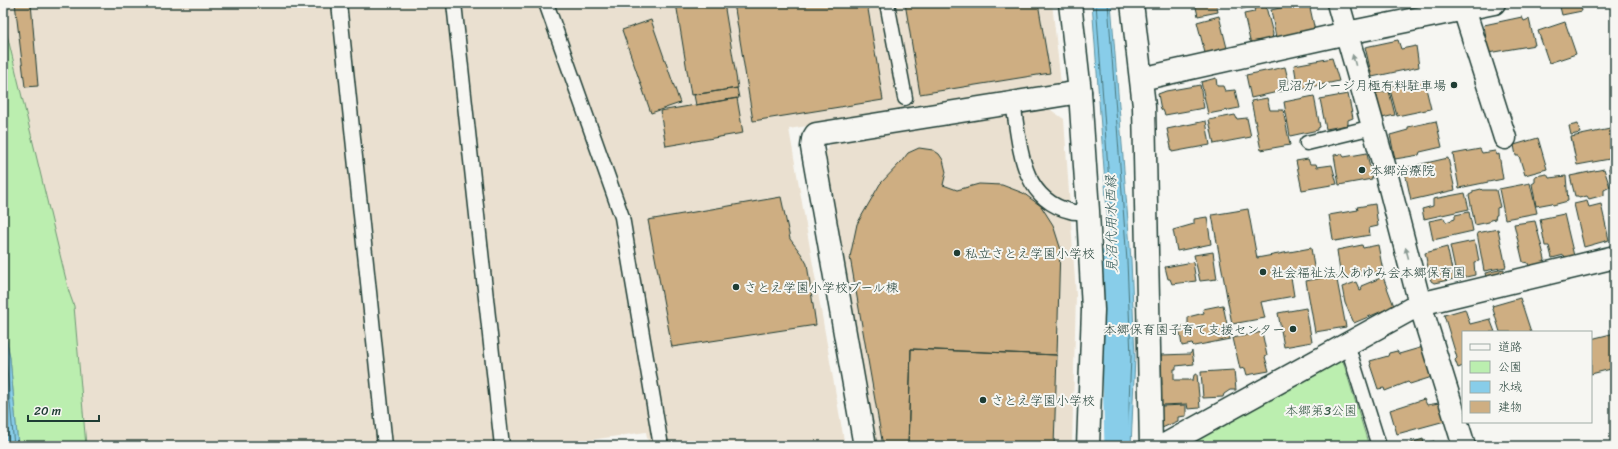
<svg xmlns="http://www.w3.org/2000/svg" width="1618" height="449" viewBox="0 0 1618 449" font-family="Sriracha,'Klee One',sans-serif">
<rect width="100%" height="100%" fill="#f6f6f2"/>
<filter id="ink" filterUnits="userSpaceOnUse"><feTurbulence type="fractalNoise" baseFrequency=".025" numOctaves="2"/><feDisplacementMap in="SourceGraphic" scale="8" xChannelSelector="R" yChannelSelector="G"/><feConvolveMatrix kernelMatrix="1 2 1 2 8 2 1 2 1" color-interpolation-filters="sRGB"/></filter>
<g filter="url(#ink)">
<path fill="#eae0d0" d="M3,3H1052L1061,84L789,129L845,446H649L646,432L548,446H86L74,306L3,109Z
M1048,108L1064,119L1076,295L1072,446H875L824,154L831,143Z"/>
<path fill="#bbeeaf" stroke="#6d9672" d="M3,18L69,292L74,306L86,446H18L10,358L3,321Z
M1342,358L1369,446H1186Z"/>
<path fill="#88cde9" stroke="#5e93a1" d="M1092,3H1111L1131,260L1135,357L1131,446H1112L1117,349Z
M3,321L10,358L18,446H3Z"/>
<g fill="none" stroke-linecap="round" stroke-linejoin="round">
<path stroke="#49777c" stroke-width="1" d="M1096,3L1121,348L1116,446
M1108,3L1127,261L1131,357L1127,446
M3,343L6,359L14,446
M3,381L9,446"/>
<path stroke="#88cde9" stroke-width="25" d="M1112,259L1117,446"/>
</g>
<path fill="#ceae82" stroke="#1f3d34" d="M15,3H31L38,86L25,87Z
M676,3H724L738,88L691,95Z
M734,3H867L883,100L753,121Z
M905,3H1038L1050,73L920,94Z
M1195,3H1216L1218,12L1198,16Z
M1240,3H1265L1241,9Z
M1302,3H1309L1315,31L1276,38L1271,10Z
M1559,3H1580L1582,11L1562,15Z
M1266,7L1273,34L1272,39L1252,42L1250,41L1244,14L1254,12L1255,8Z
M1219,16L1227,48L1205,53L1197,22Z
M1522,17L1524,21L1529,19L1535,45L1488,53L1484,25Z
M651,20L680,103L651,113L622,30Z
M1565,22L1576,54L1549,63L1538,31Z
M1398,40L1401,49L1416,46L1419,67L1372,77L1365,47Z
M1332,58L1339,81L1298,90L1294,65Z
M1285,67L1289,83L1286,84L1287,90L1251,98L1246,75Z
M1216,78L1217,86H1223L1225,91L1235,90L1239,108L1208,114L1201,82Z
M1424,80L1431,109L1397,116L1389,86Z
M1200,85L1204,108L1165,115L1163,110H1161L1158,94L1166,91Z
M737,88L739,98L696,105L694,95Z
M1389,91L1395,115L1382,118L1376,93Z
M1348,94L1353,118L1348,120V125L1326,129L1320,99Z
M1314,96L1320,127L1318,128V130L1290,136L1284,102Z
M737,98L743,133L666,146L660,111Z
M1267,98L1270,110H1283L1290,145L1261,150L1251,101Z
M1235,115L1237,119L1247,118L1251,137L1214,144L1209,120Z
M1206,121L1210,145L1172,152L1167,129Z
M1436,121L1442,147L1420,152L1419,155L1395,159L1390,135L1408,130V127Z
M1578,124L1580,133L1571,135L1569,126Z
M1615,128V158L1577,165L1571,137Z
M1538,138L1547,169L1525,175L1519,156H1516L1514,145Z
M919,148L933,150L939,154L943,160L946,172L943,185L957,190L979,184L1002,185L1023,193L1041,206L1053,225L1060,247L1057,355L911,349L908,446H883L850,257L857,224L880,184L901,162L908,153Z
M1480,149L1482,153L1495,151L1497,155L1499,154L1503,179L1459,188L1453,154Z
M1367,153L1372,179L1339,185L1334,155L1342,154L1344,157Z
M1448,158L1455,190L1411,200L1404,168Z
M1308,159L1310,164H1316L1317,167L1332,165L1337,184L1302,190L1296,161Z
M1615,167V193H1613L1609,168Z
M1604,169L1610,187L1604,190V195L1589,199L1587,196L1579,198L1578,196H1575L1570,176Z
M1547,174L1549,178L1566,176L1568,201L1553,205L1552,203L1536,206L1532,184L1535,182V176Z
M1530,183L1537,213L1505,219L1499,189Z
M1481,189L1482,190H1496L1500,207L1497,208V215H1496L1495,219L1490,220L1489,222L1475,225L1469,195L1473,193V191Z
M1465,193L1469,209L1424,219L1422,209L1433,206V199Z
M781,197L790,239L802,255L807,264L816,325L672,347L648,220Z
M1587,201L1589,207L1601,204L1609,240L1584,247L1574,204Z
M1375,204L1378,226L1369,228L1370,235L1335,241L1333,239L1329,215L1358,210L1357,207Z
M1248,209L1257,258L1311,248L1315,273L1291,277L1294,296L1261,302L1265,318L1232,324L1212,215Z
M1469,212L1473,231L1433,240L1429,221L1444,218L1446,222L1455,219V215Z
M1564,214L1574,256L1565,258L1564,255L1552,258L1549,246H1545L1540,219Z
M1207,217L1211,244L1177,251L1173,230L1194,224V219Z
M1535,221L1545,259L1544,264L1529,267L1528,263L1523,262L1514,224Z
M1498,229L1506,267L1484,271L1477,233Z
M1474,241L1476,245L1479,261L1474,262L1475,275L1457,279L1450,246Z
M1362,245L1363,248L1378,245L1383,271L1341,279L1337,250Z
M1447,247L1454,279L1434,283L1431,281L1425,253Z
M1213,252L1217,279L1200,281L1194,255Z
M1193,262L1196,281L1172,284L1170,279H1168L1165,267Z
M1504,269V274L1486,277L1485,273Z
M1336,275L1346,327L1315,332L1306,281Z
M1383,277L1394,306L1354,323L1345,303L1342,287L1356,282L1360,291L1362,290L1361,286Z
M1520,298L1531,332H1500L1492,306Z
M1223,305L1230,339L1194,346L1192,344L1182,346L1179,327L1188,325V317L1204,313L1203,309Z
M1306,308L1312,342L1284,347L1278,313Z
M1465,309L1470,324L1490,319L1495,332H1463V366L1458,368L1455,360L1457,358L1444,315Z
M1262,332L1267,356L1265,357L1269,371L1247,375L1245,368L1240,369L1233,338Z
M1615,333V368L1591,374V339Z
M1423,347L1432,377L1410,384L1408,382L1385,391L1384,388L1378,389L1370,365L1371,364L1370,361L1388,356L1389,353L1397,351L1399,354Z
M911,349L1057,355L1054,446H908Z
M1192,351L1194,364L1176,366V369H1174V380H1193L1194,375L1197,374L1200,408L1188,409L1187,404L1160,405L1159,385H1162L1161,355L1190,354Z
M1234,370L1236,390H1230L1224,394L1223,397L1203,398L1201,372Z
M1424,399L1427,405L1439,403L1445,421L1397,434L1390,410Z
M1186,405V416L1178,417V421L1162,428L1161,406Z
M1423,439L1424,444L1434,441L1435,446H1402Z"/>
<g fill="none" stroke-linecap="round" stroke-linejoin="round">
<g stroke="#1f3d34" stroke-width="17">
<path id="lane" d="M339,3L385,446
M454,3L502,446
M546,3L622,217L661,446
M887,3L905,98
M1013,103C1020,144 1020,199 1070,211C1075,213 1082,212 1088,211
M1307,143L1373,127
M1347,344L1379,446"/>
</g>
<g stroke="#1f3d34" stroke-width="25">
<path id="street" d="M1132,3L1144,106L1151,446
M1338,3L1384,165L1420,304L1464,446
M1464,9L1505,138
M1141,79L1347,33L1494,3
M865,446L812,147L813,139L816,134L1080,92
M1163,446L1420,304L1615,257"/>
</g>
<g stroke="#1f3d34" stroke-width="25">
<path id="secondary" d="M1070,3L1080,92L1088,211L1093,310L1088,446"/>
</g>
<use href="#lane" stroke="#f6f6f2" stroke-width="14"/>
<use href="#street" stroke="#f6f6f2" stroke-width="22"/>
<use href="#secondary" stroke="#f6f6f2" stroke-width="22"/>
</g>
<defs><path id="oneway-solid" d="M-6-.8H1V-3.2L6.5 0L1 3.2V.8H-6Z"/></defs>
<g fill="#8a9a93">
<use href="#oneway-solid" transform="translate(1354 60) rotate(-106)"/>
<use href="#oneway-solid" transform="translate(1407 253) rotate(-105)"/>
</g>
</g>
<g fill="#1f3d34" stroke="#f6f6f2" stroke-width="1.5">
<circle cx="1454" cy="85" r="4"/>
<circle cx="1362" cy="170" r="4"/>
<circle cx="957" cy="253" r="4"/>
<circle cx="1263" cy="272" r="4"/>
<circle cx="736" cy="287" r="4"/>
<circle cx="1293" cy="329" r="4"/>
<circle cx="983" cy="400" r="4"/>
</g>
<g text-anchor="middle" stroke-width="4" stroke-linejoin="round" paint-order="stroke">
<g font-size="13" fill="#1f3d34" stroke="#f6f6f2" text-anchor="start">
<text x="1446" y="90" text-anchor="end">見沼ガレージ月極有料駐車場</text>
<text x="1370" y="175">本郷治療院</text>
<text x="965" y="258">私立さとえ学園小学校</text>
<text x="1271" y="277">社会福祉法人あゆみ会本郷保育園</text>
<text x="744" y="292">さとえ学園小学校プール棟</text>
<text x="1285" y="334" text-anchor="end">本郷保育園子育て支援センター</text>
<text x="991" y="405">さとえ学園小学校</text>
</g>
<g font-size="13" fill="#365846" stroke="#f6f6f2">
<text x="1321" y="415">本郷第3公園</text>
</g>
<g font-size="14" font-style="italic" fill="#345a58" stroke="#f6f6f2">
<text transform="translate(1111 224) rotate(-91)" y="5">見沼代用水西縁</text>
</g>
</g>
<rect width="1618" height="449" fill="none" stroke="#f6f6f2" stroke-width="16"/>
<rect x="8" y="8" width="1602" height="433" fill="none" stroke="#1f3d34" stroke-width="1.5" filter="url(#ink)"/>
<rect x="1462" y="331" width="130" height="92" fill="#f6f6f2" stroke="#a0aca6"/>
<rect x="1470" y="344" width="20" height="6" fill="#f6f6f2" stroke="#a0aca6"/>
<text x="1498" y="351" font-size="12" fill="#1f3d34">道路</text>
<rect x="1470" y="361" width="20" height="12" fill="#bbeeaf" stroke="#a0aca6"/>
<text x="1498" y="371" font-size="12" fill="#1f3d34">公園</text>
<rect x="1470" y="381" width="20" height="12" fill="#88cde9" stroke="#a0aca6"/>
<text x="1498" y="391" font-size="12" fill="#1f3d34">水域</text>
<rect x="1470" y="401" width="20" height="12" fill="#ceae82" stroke="#a0aca6"/>
<text x="1498" y="411" font-size="12" fill="#1f3d34">建物</text>
<path d="M28 415v6h71v-6" fill="none" stroke="#1f3d34" stroke-width="2"/>
<text x="34" y="415" font-size="12" fill="#1f3d34" stroke="#f6f6f2" stroke-width="3" paint-order="stroke">20 m</text>
</svg>
